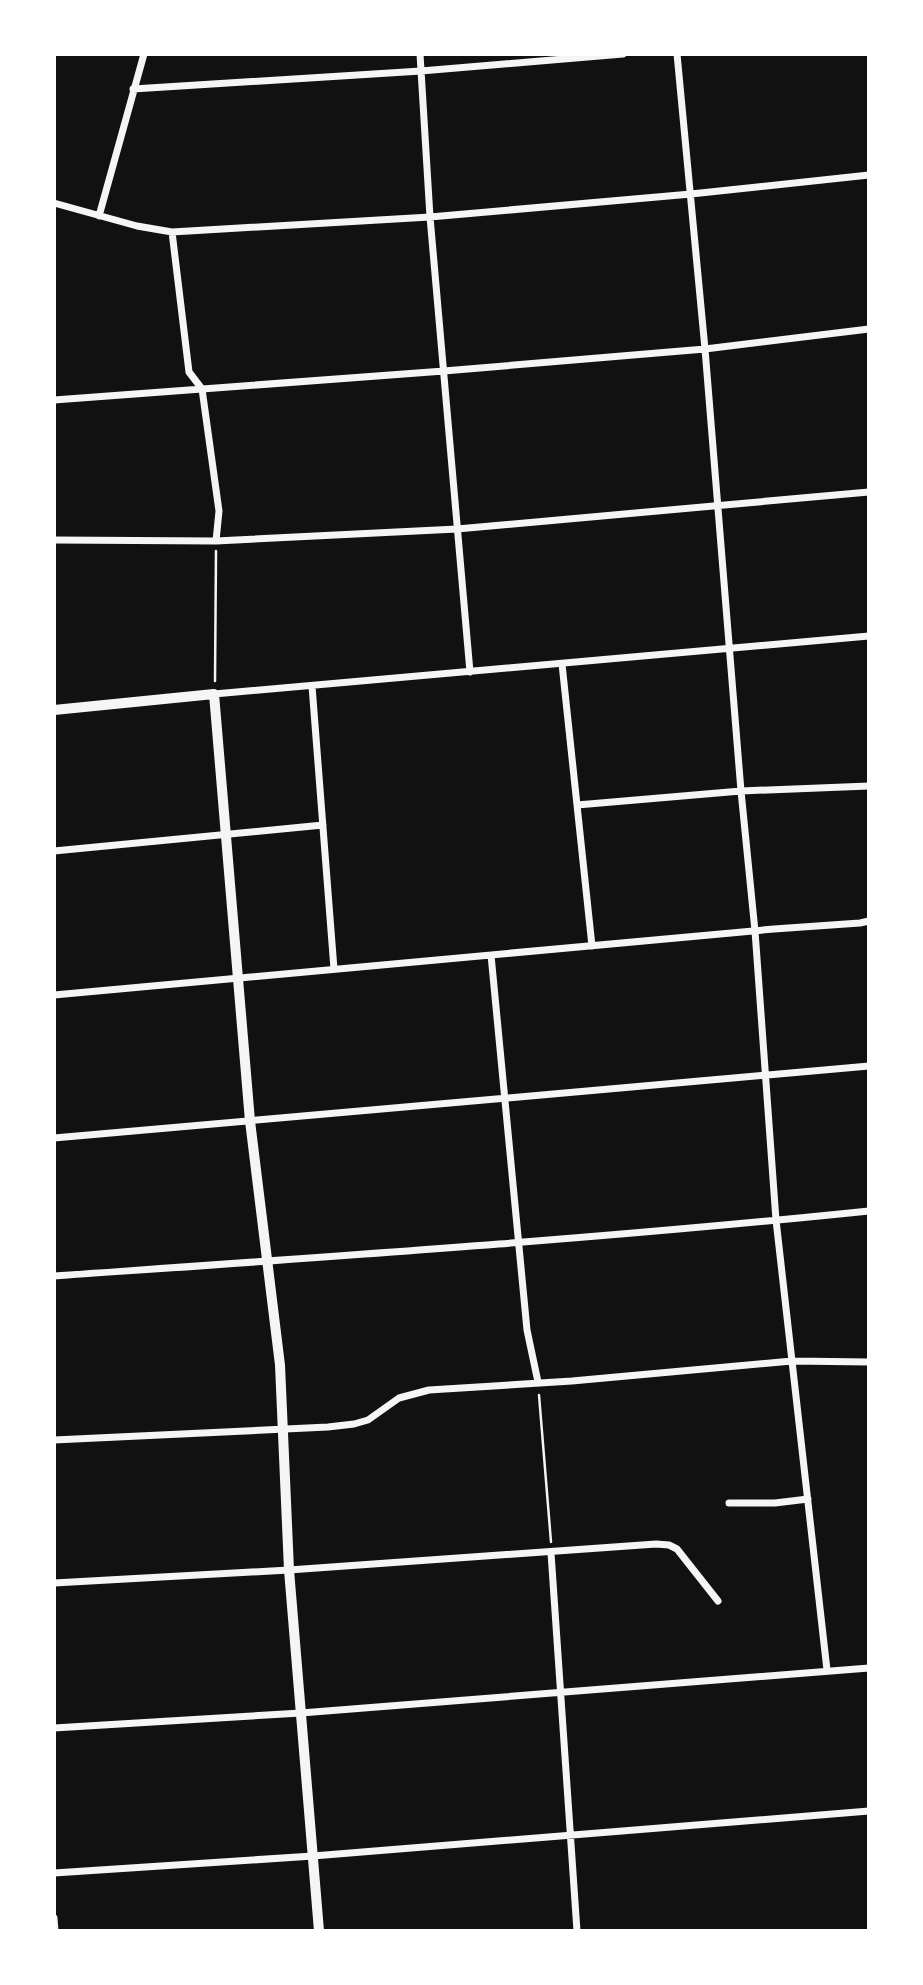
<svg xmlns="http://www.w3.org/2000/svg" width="923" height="1985" font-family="'DM Sans',sans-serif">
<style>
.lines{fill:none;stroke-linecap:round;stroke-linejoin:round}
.path{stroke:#f5f5f5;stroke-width:2.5}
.minor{stroke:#f5f5f5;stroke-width:7}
.tertiary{stroke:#f5f5f5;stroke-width:10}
</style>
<rect width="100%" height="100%" fill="#111"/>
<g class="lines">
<!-- path -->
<path class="path" d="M215 681 216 551
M539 1395 551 1542"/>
<!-- minor -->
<path class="minor" d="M420 54 430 217 470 672
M677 54 705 349 741 791 755 931 776 1220 827 1670
M133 89 421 71 623 54
M54 203 137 226 172 232 430 217 691 194 869 175
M99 216 144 54
M172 232 189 372 202 389 219 511 216 541
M54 400 444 371 705 349 869 329
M54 540 216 541 457 529 869 492
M562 664 592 946
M312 686 334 969
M214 694 869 636
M577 805 741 791 869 786
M54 851 323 825
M491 955 527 1330 538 1382
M54 995 774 929 860 923 869 921
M54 1138 869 1066
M54 1276C326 1257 598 1239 869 1211
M54 1440 328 1427 354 1424 368 1420 399 1398 429 1390 572 1381 792 1361 869 1362
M729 1503H775L808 1499
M551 1553 577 1931
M54 1583 289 1570 656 1544 669 1545 677 1549 718 1601
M54 1728 301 1713 869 1668
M54 1873 313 1856 869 1811
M54 1918 55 1931"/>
<!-- tertiary -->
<path class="tertiary" d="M54 710 214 694 250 1121 280 1365 289 1570 319 1931"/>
</g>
<!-- border -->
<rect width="923" height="1985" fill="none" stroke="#ffffff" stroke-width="112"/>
</svg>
